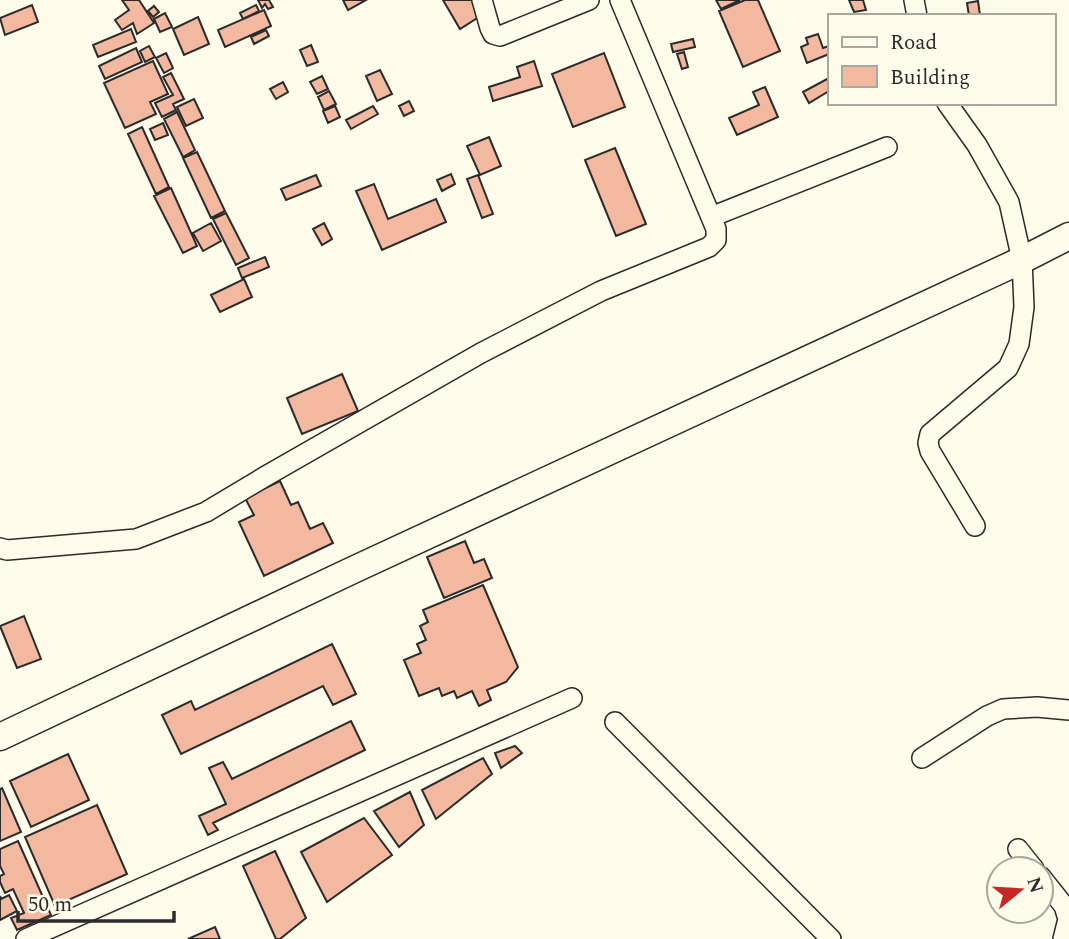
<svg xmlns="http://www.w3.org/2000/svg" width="1069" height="939" font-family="Spectral,serif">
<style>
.building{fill:#f2b8a0;stroke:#2b2b2b;stroke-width:2}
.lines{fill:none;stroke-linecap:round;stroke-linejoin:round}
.street-casing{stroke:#2b2b2b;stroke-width:22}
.secondary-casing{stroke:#2b2b2b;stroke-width:29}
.street{stroke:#fdfbea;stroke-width:19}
.secondary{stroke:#fdfbea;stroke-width:26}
</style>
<rect width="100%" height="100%" fill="#fdfbea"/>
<!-- building -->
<path class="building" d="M122 0H139L154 23 137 34 133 23 122 30 115 20 129 10Z
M258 0H269L273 7 268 9 265 4 262 8Z
M343 0H366L348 10Z
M443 0H474L482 15 460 29Z
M716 0H740L721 9Z
M745 0H758L780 51 743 67 719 11Z
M849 0H863L866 10 854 12Z
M978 1 980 15 969 16 967 3Z
M32 5 38 22 5 35 0 18Z
M256 5 259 11 243 19 240 13Z
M154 6 159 12 153 17 148 11Z
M264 10 271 26 225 47 218 30Z
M165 13 172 27 160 32 154 19Z
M198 17 209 44 184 55 173 29Z
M131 29 136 42 98 57 93 45Z
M266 30 269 36 254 44 251 37Z
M818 34 823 48 829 46V54L807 63 801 47 808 44 806 38Z
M693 39 695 47 673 52 671 44Z
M311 45 318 62 307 66 300 50Z
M149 46 155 57 145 62 140 51Z
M136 48 142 62 105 79 99 66Z
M684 52 688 67 682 69 677 54Z
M166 53 173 68 164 73 156 58Z
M604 53 625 107 573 127 552 74Z
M153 61 168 94 150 102 156 114 125 128 104 83Z
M534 61 542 86 493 101 489 87 520 77 517 67Z
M380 70 392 94 377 101 366 76Z
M171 73 184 99 173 104 176 110 162 117 155 103 173 95 163 77Z
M322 76 328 89 317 94 310 82Z
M829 78V91L809 103 803 92Z
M283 82 288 92 276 99 270 89Z
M765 87 778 117 737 135 729 118 759 105 753 92Z
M329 91 336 104 324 110 318 97Z
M194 99 203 118 186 126 177 107Z
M409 101 414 111 404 116 399 106Z
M335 106 340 117 328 123 323 111Z
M373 106 378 114 351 129 346 120Z
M177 112 195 150 183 157 164 119Z
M163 123 168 135 155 140 150 129Z
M142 127 169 187 156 194 128 134Z
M489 137 501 166 480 175 467 146Z
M615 148 646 224 616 236 585 160Z
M197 152 225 211 211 218 183 158Z
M451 174 455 184 442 191 437 180Z
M316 175 321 186 286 200 281 189Z
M478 175 493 214 482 218 467 179Z
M374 184 388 219 436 199 446 222 382 250 356 191Z
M171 188 197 246 183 253 154 196Z
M226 213 249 258 236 265 213 219Z
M211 223 221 241 203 251 193 233Z
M324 223 332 239 322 245 313 229Z
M265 257 269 267 242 278 238 268Z
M244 279 252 297 220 312 211 295Z
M342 374 358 411 302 434 287 398Z
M280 481 291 505 298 502 310 529 323 523 333 543 264 576 239 522 254 515 245 498Z
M465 541 474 563 484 559 492 578 444 598 427 557Z
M483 585 518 667 506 682 487 690 491 700 479 706 472 691 457 698 454 691 442 696 439 688 419 696 404 660 421 653 417 644 426 640 420 626 428 622 423 610Z
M24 616 41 659 17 668 0 626Z
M332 644 356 694 333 705 323 686 181 754 162 715 191 701 195 710Z
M351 721 365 750 213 823 218 830 208 835 199 816 226 804 209 768 223 762 232 779Z
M515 746 522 753 501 768 495 753Z
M68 754 89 800 31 827 10 781Z
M483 758 492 774 436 819 422 790Z
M2 788 21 832 0 841V789Z
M410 792 424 825 399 847 374 811Z
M97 805 127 874 55 906 25 837Z
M364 818 392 855 327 902 301 852Z
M18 841 51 915 17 930 11 918 24 913 13 889 5 893 0 882V876L4 874 0 866V849Z
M275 851 306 918 280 939H276L243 866Z
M9 895 17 911 0 920V896L1 899Z
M215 927 220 939H188Z"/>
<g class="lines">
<defs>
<path id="street" d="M482 0 490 28 493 34 500 36 589 0
M914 0 917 16
M947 103 977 145 1009 202 1022 260 1024 307 1019 344 1008 368 930 434 928 443 930 451 975 526
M711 217 887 147
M0 548 7 550 136 539 206 512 266 476 481 353 601 291 709 247 716 240V229L620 0
M615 722 831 939
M922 758 987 716 1003 709 1037 707 1069 710
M1018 849 1034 869
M1041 877 1064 906 1068 919 1063 939
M26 939 572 698"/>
<path id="secondary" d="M0 737 353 570 1022 260 1069 236"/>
</defs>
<!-- street casing -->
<use href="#street" class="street-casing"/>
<!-- secondary casing -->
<use href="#secondary" class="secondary-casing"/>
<!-- street -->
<use href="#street" class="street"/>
<!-- secondary -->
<use href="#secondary" class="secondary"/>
</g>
<!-- legend -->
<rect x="828" y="14" width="228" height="91" fill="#fdfbea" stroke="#a9a89e" stroke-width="2"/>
<rect x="842" y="37" width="35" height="10" fill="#fdfbea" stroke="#a9a89e" stroke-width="2"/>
<text x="890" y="49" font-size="21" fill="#2b2b2b">Road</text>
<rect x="842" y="66" width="35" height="21" fill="#f2b8a0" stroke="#a9a89e" stroke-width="2"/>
<text x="890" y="84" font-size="21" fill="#2b2b2b">Building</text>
<!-- north arrow -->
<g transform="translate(1020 890) rotate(72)"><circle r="33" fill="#fdfbea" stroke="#a9a89e" stroke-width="2"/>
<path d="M0-5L12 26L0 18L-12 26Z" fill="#c62828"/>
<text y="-10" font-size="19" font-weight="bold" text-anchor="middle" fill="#2b2b2b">N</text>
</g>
<!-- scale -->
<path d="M18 911v10h156v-10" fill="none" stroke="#2b2b2b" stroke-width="3.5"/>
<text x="28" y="911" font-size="21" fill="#2b2b2b" stroke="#fdfbea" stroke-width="5" paint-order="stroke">50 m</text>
</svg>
